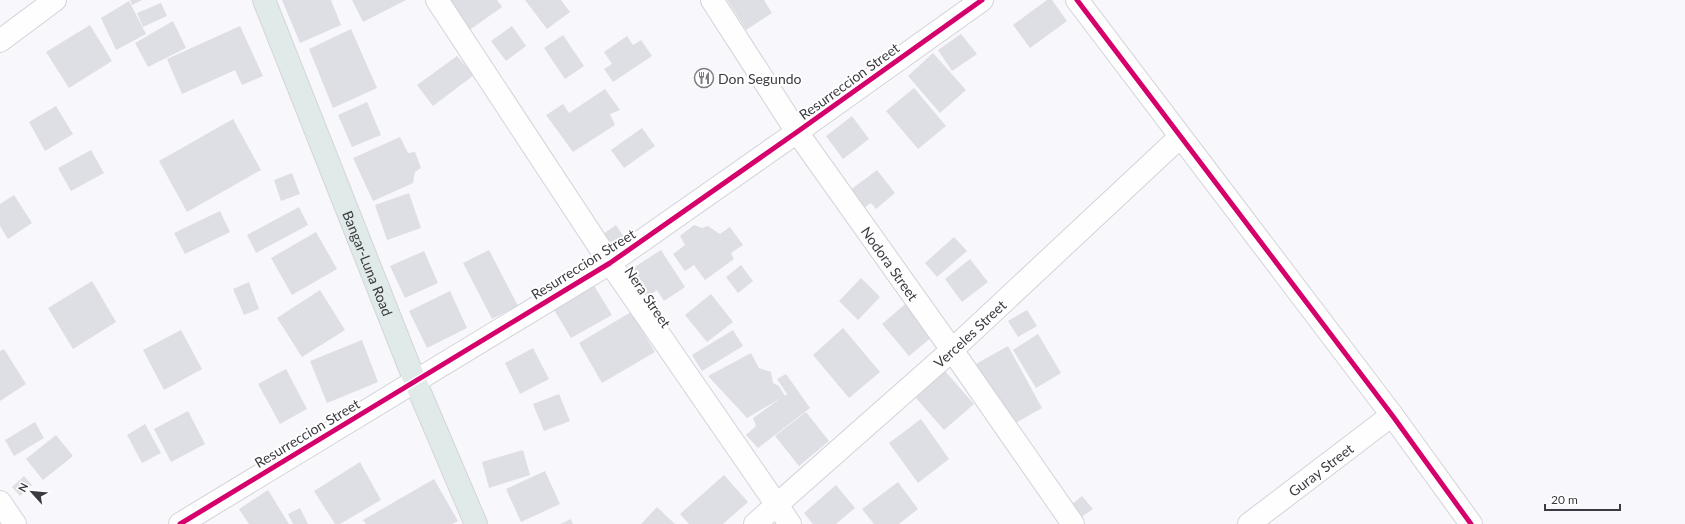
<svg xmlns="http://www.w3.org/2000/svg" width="1685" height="524" font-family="Lato,sans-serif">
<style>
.building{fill:#dedee5}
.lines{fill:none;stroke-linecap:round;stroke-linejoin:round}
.minor-casing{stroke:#d3d3d8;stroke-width:24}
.major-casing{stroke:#d5d4d8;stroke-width:24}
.minor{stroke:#fefeff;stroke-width:22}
.major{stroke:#e0eae9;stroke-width:22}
.cycleway-casing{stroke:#fff;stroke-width:8}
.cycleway{stroke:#d6006c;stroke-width:5}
.labels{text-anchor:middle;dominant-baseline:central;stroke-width:4;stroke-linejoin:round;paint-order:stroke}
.poi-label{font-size:14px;fill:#3b3a40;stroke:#fff;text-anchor:start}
.street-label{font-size:14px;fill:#3b3a40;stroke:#fff}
</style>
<rect width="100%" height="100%" fill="#f7f7fc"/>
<!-- building -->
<path class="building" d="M130 0H142L132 5Z
M282 0H331L341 25 300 43Z
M352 0H406L363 22Z
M450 0H497L502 7 468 31Z
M525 0H561L570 12 547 29Z
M727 0H764L772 13 746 30Z
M1047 0H1052L1067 21 1030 48 1013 25Z
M129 1 146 34 116 50 101 18Z
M161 3 167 16 143 27 137 13Z
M173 21 186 48 148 67 135 43Z
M90 25 112 61 69 88 46 52Z
M240 26 263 76 242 85 235 70 182 94 167 59Z
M512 26 526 46 506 61 491 41Z
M351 29 377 88 333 108 309 49Z
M961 34 977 54 952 71 938 50Z
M563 35 584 66 565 79 544 48Z
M627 36 633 45 641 40 652 56 613 82 604 69 612 64 604 52Z
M933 53 966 90 940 113 908 76Z
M457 56 474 75 433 106 417 85Z
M914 88 946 126 918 149 886 111Z
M605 89 620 110 610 114 615 125 573 152 546 115 563 104 569 113Z
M367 102 381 135 352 147 338 115Z
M56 106 73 134 45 151 29 122Z
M852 116 869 139 843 159 826 136Z
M233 119 261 170 187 212 159 161Z
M642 128 655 146 624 168 611 150Z
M400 137 408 153 415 152 421 168 415 172 413 183 373 201 353 158Z
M91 150 104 173 71 191 58 168Z
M877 170 895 193 876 209 871 203 864 208 849 191Z
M292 173 300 194 281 201 274 180Z
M409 193 421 228 387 240 375 205Z
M14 195 32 223 8 239 0 226V204Z
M299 207 308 225 256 253 247 235Z
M220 211 230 232 185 254 174 233Z
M616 225 626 240 612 249 603 234Z
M694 225 702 228 708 226 720 234 730 227 743 245 731 253 734 259 705 280 694 265 685 271 673 254 685 245 680 236Z
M316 232 337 269 292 295 271 258Z
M954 237 967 251 937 277 925 263Z
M489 250 518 306 492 319 463 263Z
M661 250 685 287 664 301 657 290 648 296 630 270Z
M424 251 438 283 405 298 390 266Z
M970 259 988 282 962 302 945 279Z
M741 265 753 281 738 293 726 277Z
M861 278 880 297 858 320 839 301Z
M92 281 116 322 73 349 48 308Z
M249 282 259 309 244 315 233 289Z
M593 284 612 315 571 338 553 308Z
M320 290 345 330 302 357 277 318Z
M450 291 467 328 427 348 409 311Z
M711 294 733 322 707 342 685 315Z
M910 300 938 332 909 356 882 324Z
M1027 310 1037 326 1018 337 1008 321Z
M631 312 655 352 602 383 579 343Z
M843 328 880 372 849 398 813 355Z
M181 330 202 369 164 390 143 350Z
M733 330 743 346 702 371 692 355Z
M1038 334 1061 373 1036 388 1013 350Z
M362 340 378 382 327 403 310 361Z
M1008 346 1042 408 1010 426 976 364Z
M533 348 549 379 520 394 505 363Z
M4 349 26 384 0 401V351Z
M751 353 759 368 771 372 773 383 779 386 785 396 787 394 777 379 786 374 810 408 758 448 746 435 756 426 753 418 781 398 747 418 708 376Z
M286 369 307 409 280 424 258 384Z
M945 371 974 404 944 430 915 397Z
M559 394 570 421 544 431 533 404Z
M188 411 205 444 171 462 154 429Z
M806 412 829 441 799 466 775 436Z
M921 419 949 459 918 483 889 443Z
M35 422 44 438 14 456 5 440Z
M145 424 161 453 142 463 127 435Z
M56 435 73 456 43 480 26 459Z
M523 450 530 475 489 488 482 462Z
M360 462 381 500 340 524H335L314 491Z
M545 471 560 504 521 522 506 489Z
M724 475 748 502 723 524H689L680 514Z
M24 476 32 485 20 496 12 487Z
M434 479 458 521 452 524H366L363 520Z
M898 482 918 509 899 524H874L862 509Z
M836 485 855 508 836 524H813L804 513Z
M268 490 289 524H249L239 509Z
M1082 496 1093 509 1080 518 1070 506Z
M657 507 675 524H641Z
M300 508 308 524H293L288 514Z
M571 519 573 524H560Z"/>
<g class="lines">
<defs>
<g id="minor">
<path d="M437 0 610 263 790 524"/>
<path id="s1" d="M712 0 797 132 952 350 1073 524"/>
<path d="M1077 0 1392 415 1471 524"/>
<path d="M0 41 55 0"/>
<path d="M0 502 15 524"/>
<path d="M180 524 610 263 797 132 982 0"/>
<path id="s2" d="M755 524 952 350 1180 137"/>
<path id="s3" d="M1249 524 1392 415"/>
</g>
<g id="major">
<path id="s4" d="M264 0 415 381 476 524"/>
</g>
</defs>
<!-- minor casing -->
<use href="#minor" class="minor-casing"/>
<!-- major casing -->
<use href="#major" class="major-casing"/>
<!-- minor -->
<use href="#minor" class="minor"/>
<!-- major -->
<use href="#major" class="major"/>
<defs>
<path id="cycleway" d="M1077 0 1392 415 1471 524
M180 524 610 263 797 132 982 0"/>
</defs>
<!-- cycleway casing -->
<use href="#cycleway" class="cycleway-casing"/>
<!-- cycleway -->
<use href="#cycleway" class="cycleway"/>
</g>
<!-- icons -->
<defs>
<symbol id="restaurant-ring" viewBox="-11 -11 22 22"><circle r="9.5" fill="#fff" stroke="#7d7c82" stroke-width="1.5"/><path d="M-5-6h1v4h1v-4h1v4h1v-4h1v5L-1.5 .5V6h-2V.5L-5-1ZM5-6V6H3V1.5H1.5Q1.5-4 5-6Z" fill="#7d7c82"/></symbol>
</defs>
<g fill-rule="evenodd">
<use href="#restaurant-ring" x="693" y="67" width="22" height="22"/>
</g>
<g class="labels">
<!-- poi labels -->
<g class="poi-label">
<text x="718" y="78">Don Segundo</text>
</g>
<!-- street labels -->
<g class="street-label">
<text transform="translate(849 81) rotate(-36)">Resurreccion Street</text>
<text stroke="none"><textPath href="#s4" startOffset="283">Bangar-Luna Road</textPath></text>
<text stroke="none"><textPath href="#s1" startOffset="318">Nodora Street</textPath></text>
<text transform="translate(583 264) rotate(-32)">Resurreccion Street</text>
<text transform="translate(648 297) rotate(56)">Nera Street</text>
<text stroke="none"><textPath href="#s2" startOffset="287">Verceles Street</textPath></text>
<text transform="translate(307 433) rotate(-31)">Resurreccion Street</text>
<text stroke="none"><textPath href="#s3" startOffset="90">Guray Street</textPath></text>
</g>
</g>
<!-- north arrow -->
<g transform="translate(32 492) rotate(297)" stroke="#ffffff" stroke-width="3" paint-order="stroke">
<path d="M0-3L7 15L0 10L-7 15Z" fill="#3b3a40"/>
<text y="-6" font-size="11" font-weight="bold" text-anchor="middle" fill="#3b3a40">N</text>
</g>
<!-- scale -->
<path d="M1545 504v6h75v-6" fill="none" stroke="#3b3a40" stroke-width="2"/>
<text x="1551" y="504" font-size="12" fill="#3b3a40" stroke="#ffffff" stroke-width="3" paint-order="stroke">20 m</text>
</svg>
